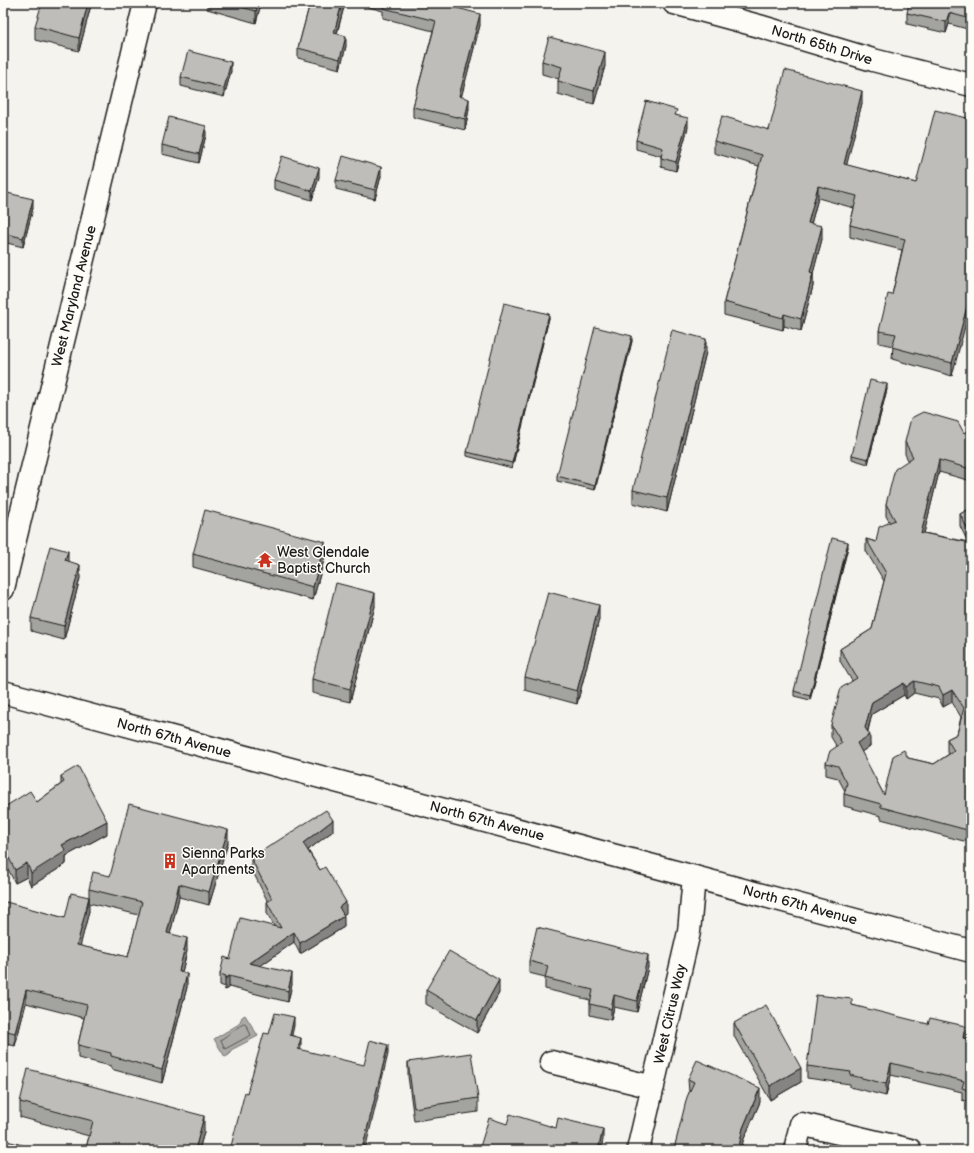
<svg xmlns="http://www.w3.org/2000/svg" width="974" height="1153" font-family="'Balsamiq Sans',sans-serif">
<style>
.water{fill:#abaaa6;stroke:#72716f}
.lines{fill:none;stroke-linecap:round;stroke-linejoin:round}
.shore{stroke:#555553;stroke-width:1}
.minor-casing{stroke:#1c1c1c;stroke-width:25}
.major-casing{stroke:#1c1c1c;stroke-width:25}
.minor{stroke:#fdfcf7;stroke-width:22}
.major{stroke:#fdfcf7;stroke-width:22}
.wall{fill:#a3a3a0;stroke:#1c1c1c;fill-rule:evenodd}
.shaded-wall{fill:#858482;stroke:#1c1c1c}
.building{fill:#bebdba;stroke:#1c1c1c;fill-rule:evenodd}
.labels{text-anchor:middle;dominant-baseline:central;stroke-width:3;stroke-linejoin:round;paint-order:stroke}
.street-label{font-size:14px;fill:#1c1c1c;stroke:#fdfcf7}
.poi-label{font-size:14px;fill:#1c1c1c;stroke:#fdfcf7;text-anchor:start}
</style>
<rect width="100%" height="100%" fill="#f4f3ee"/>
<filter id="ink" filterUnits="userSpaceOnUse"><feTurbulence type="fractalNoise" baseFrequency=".025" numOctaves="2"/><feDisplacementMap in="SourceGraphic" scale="8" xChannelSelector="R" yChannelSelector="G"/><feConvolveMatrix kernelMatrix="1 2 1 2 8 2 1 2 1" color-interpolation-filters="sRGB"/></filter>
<g filter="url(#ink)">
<!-- water -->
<path class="water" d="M245 1015 258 1036 231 1050 229 1055 225 1057 214 1039 239 1024 242 1017Z"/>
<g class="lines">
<!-- shore -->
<path class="shore" d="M244 1024 246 1025 251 1035 225 1049 221 1040Z"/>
<defs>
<path id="minor" d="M674 3 759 26 873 60 971 85
M3 589 145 3
M551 1062 653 1087
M638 1150 689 932 694 877
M795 1150 801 1124 910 1150"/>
<path id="major" d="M3 692 971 951"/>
</defs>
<!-- minor casing -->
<use href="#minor" class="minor-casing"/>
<!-- major casing -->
<use href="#major" class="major-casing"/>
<!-- minor -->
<use href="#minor" class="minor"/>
<!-- major -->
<use href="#major" class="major"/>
</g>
<!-- wall -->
<path class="wall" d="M91 3V5L79 51 35 40V26Z
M207 3H261L256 23 207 9Z
M310 3H345L337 34 346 46 340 69 298 58V48Z
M354 3H438L480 25 461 97 469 109 465 130 413 117V107L433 31 383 18V11Z
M971 3V30L949 24 946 33 907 24V13Z
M542 61 605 66 594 104 558 94V81L559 79 542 74Z
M231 71 224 97 181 86V77Z
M862 103 846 165 916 183 971 119 952 376 892 359 893 346 879 343V331L892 295 902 250 850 237V225L854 208 818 198 811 224 822 239 813 273V286L801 331 784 326 783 330 724 315V302L759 166 714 153V141L769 130Z
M677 115 688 127 676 171 661 167V156L636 149V140Z
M206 135 199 163 162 154V145Z
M381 176 375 199 336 189V180Z
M319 177 312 200 274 189V180Z
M3 192 33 208 23 247 3 242Z
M549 318 512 468 467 456V452Z
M632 341 595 490 557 481V476Z
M706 352 667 512 633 503V490Z
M887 389 868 464 852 459V455Z
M971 429V481L939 472 924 533 968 542 960 526V514L971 508V843L881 819V816L844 806V794L845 791 838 778 826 775V763L837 747 831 737V725L852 681 840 661V649L872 629 884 581 866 551V539L876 542 890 523 886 516V504L908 460 905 454V442L964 433ZM914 693 939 699 943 707 952 702 961 717 957 734 947 739V751L949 754 934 764 908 758 884 795 861 752 870 746 868 731 872 714 904 695 906 699Z
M848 547 810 700 794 696V691Z
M193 554 325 556 313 600 193 567Z
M68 561 80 578 64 640 31 631V618Z
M375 606 350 702 312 693V679Z
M599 619 577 704 525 690V677Z
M61 776 107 834 66 856V864L31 886 27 877 15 883 3 859V808L37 802 61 784Z
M333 831 308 850 346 913 343 915 344 927 300 954 294 942 260 966 292 984 288 1002 229 987 225 990V987L220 985V974L230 959 274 926 267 913V902H268L251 868V858Z
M228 843 209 905 179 897 170 934 187 951 182 972 187 987 162 1083 111 1069V1066L78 1058V1045L84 1018 26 1003 15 1046 3 1043V902L65 918 89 911 80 946 128 957 139 915 89 903V889L110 876Z
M529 961 648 967 637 1012 614 1007 611 1020 590 1015V1000L545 989V977L529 973Z
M426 990 499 993 477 1033 426 1004Z
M852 1005 971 1040V1103L962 1100V1092L891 1075 886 1096 850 1087V1084L807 1078V1066Z
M734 1023 801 1082 770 1100 734 1036Z
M408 1062 478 1098V1112L414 1121 408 1076Z
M688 1079 760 1102 743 1141 742 1147 747 1150H674L689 1093Z
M20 1102 204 1132 199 1150H86V1148L89 1136 20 1117Z"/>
<!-- shaded-wall -->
<path class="shaded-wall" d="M88 3H91V5L79 51V38Z
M258 3H261L256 23V11Z
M342 3H345L334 43V33Z
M949 13V24L946 33V22Z
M480 14V25L459 106V96Z
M346 36V46L340 69V59Z
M605 52V66L594 104V91Z
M231 62V71L224 97V88Z
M862 91V103L844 176V164Z
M469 99V109L465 130V119Z
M688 118V127L676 171V162Z
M206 126V135L199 163V154Z
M381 167V176L375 199V190Z
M319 168V177L312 200V191Z
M818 186V198L808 235V223Z
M33 199V208L23 247V238Z
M822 226V239L810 285V272Z
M813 273V286L801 331V319Z
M971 291V304L952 376V363Z
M549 314V318L512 468V463Z
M784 314V326L783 330V318Z
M632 336V341L595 490V486Z
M706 339V352L667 512V498Z
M887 384V389L868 464V459Z
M939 460V472L921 546V534Z
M325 542V556L313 600V587Z
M848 542V547L810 700V696Z
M68 551V564L65 560Z
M80 565V578L64 640V626Z
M375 593V606L350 702V689Z
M599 605V619L577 704V691Z
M914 681V693L906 699V687Z
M904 683V695L872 714 866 737 870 735V746L857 755V743L865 728 872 702Z
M952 690V702L943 707V695Z
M333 820V831L303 854V843Z
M107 821V834L66 856V864L31 886V873L62 845Z
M228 830V843L209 905V892Z
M27 863V877L15 883V870Z
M179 884V897L167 947V933Z
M89 897V911L77 959V945Z
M346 902V913L339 918V907Z
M344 916V927L300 954V943Z
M294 932V942L249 974V963Z
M187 938V951L179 985V971Z
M648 955V967L637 1012V1001Z
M292 973V984L288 1002V991Z
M187 974V987L162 1083V1070Z
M229 976V987L225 990V979Z
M499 980V993L477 1033V1020Z
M26 990V1003L15 1046V1033Z
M614 995V1007L611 1020V1009Z
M294 1017V1026L290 1044V1035Z
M965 1026V1038H963Z
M301 1038V1047L298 1058V1049Z
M388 1045V1054L365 1150H362Z
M891 1063V1075L886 1096V1084Z
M801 1068V1082L770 1100V1086Z
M760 1088V1102L743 1141 741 1150 739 1146 743 1128Z
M204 1116V1132L199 1150H195Z
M603 1129V1140L601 1150H598Z"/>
<!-- building -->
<path class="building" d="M42 3H88L79 38 35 26Z
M226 3H258L256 11Z
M310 3H342L334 33 346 36 340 59 298 48Z
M384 3H438L480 14 459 96 469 99 465 119 413 107 436 21 383 8Z
M909 3H971V19L949 13 946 22 907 13Z
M549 37 605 52 594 91 558 81 562 67 542 61Z
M188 51 231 62 224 88 181 77Z
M785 70 862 91 844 164 916 183 935 110 971 119V291L952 363 892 347 896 334 879 331 888 294 892 295 905 239 850 225 857 196 818 186 808 223 822 226 810 272 813 273 801 319 784 314 783 318 724 302 762 155 714 141 722 116 769 130Z
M646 101 677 110 675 115 688 118 676 162 661 158 663 148 636 140Z
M169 117 206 126 199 154 162 145Z
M282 156 319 168 312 191 274 180Z
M343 156 381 167 375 190 336 180Z
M3 192 33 199 23 238 3 233Z
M504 303 549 314 512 463 467 452Z
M595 327 632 336 595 486 557 476Z
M672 330 706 339 667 498 633 490Z
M870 380 887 384 868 459 852 455Z
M923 412 958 422 964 433 971 429V469L939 460 921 534 923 533 971 543V831L881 807V804L844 794 847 783 838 766 826 763 830 751 842 743 831 725 841 688 857 678 840 649 872 629 886 573 866 539 876 542 879 527 895 520 886 504 895 469 913 457 905 442 911 418ZM914 681 939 687 943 695 952 690 964 708 957 734 947 739 954 751 934 764 908 758 904 750 893 756 884 795 857 743 870 735 865 728 872 702 904 683 906 687Z
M971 508V536L960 514Z
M205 510 325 542 313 587 193 554Z
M832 538 848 542 810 696 794 691Z
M50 546 68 551 65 560 80 565 64 626 31 618Z
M336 583 375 593 350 689 312 679Z
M548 592 599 605 577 691 525 677Z
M78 766 107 821 62 845 66 851 31 873 27 863 15 870 3 846V808L30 791 37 802 64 782 61 776Z
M129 804 228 830 209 892 179 884 167 933 187 938 179 971 187 974 162 1070 111 1056V1053L78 1045 87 1005 26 990 15 1033 3 1030V902H6L65 918 71 893 89 897 77 945 128 957 142 902 89 889 93 872 110 876Z
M326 810 333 820 303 843 320 870 325 867 346 902 339 907 344 916 300 943 294 932 249 963 292 973 288 991 229 976 225 979 226 976 220 974 224 957 230 959 240 918 281 928 267 902 272 899 251 858Z
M537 927 648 955 637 1001 614 995 611 1009 590 1004 593 990 545 978 548 966 529 961Z
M449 951 499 980 477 1020 426 990Z
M816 995 852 999V1005L928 1024 930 1018 965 1026 963 1038 971 1040V1091L962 1088 964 1081 891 1063 886 1084 850 1075 851 1072 807 1066Z
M766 1005 801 1068 770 1086 734 1023Z
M275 1013 294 1017 290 1035 301 1038 298 1049 364 1065 370 1040 388 1045 362 1150H230L245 1092 247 1093 264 1033 269 1034Z
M471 1053 478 1098 414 1108 408 1062Z
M697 1060 760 1088 743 1128 739 1146 747 1148 746 1150H676V1149H674L687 1097 694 1082 688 1079Z
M28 1069 204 1116 195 1150H95L86 1148 93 1121 20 1102Z
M510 1114 556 1128 558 1118 603 1129 598 1150H479L489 1118 507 1124Z
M3 1140 42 1150H3Z"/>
</g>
<!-- icons -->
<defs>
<symbol id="temple-bare" viewBox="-9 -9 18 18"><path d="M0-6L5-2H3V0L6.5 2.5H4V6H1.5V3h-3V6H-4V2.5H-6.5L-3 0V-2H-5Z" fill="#c8321e" stroke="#fdfcf7" stroke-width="2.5" paint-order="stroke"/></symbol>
<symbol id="building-bare" viewBox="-9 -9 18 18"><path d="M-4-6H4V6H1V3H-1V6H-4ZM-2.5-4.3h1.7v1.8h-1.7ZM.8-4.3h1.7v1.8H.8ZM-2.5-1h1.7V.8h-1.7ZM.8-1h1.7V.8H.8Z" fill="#c8321e" stroke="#fdfcf7" stroke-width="2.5" paint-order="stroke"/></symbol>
</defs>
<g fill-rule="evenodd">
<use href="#temple-bare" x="254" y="549" width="22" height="22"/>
<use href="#building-bare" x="159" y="850" width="22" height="22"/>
</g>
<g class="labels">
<!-- street labels -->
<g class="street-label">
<text transform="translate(822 45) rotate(17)">North 65th Drive</text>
<text transform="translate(74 296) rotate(-76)">West Maryland Avenue</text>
<text transform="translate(174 738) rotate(15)">North 67th Avenue</text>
<text transform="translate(487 821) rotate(15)">North 67th Avenue</text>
<text transform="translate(800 905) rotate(15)">North 67th Avenue</text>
<text transform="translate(670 1014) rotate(-77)">West Citrus Way</text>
</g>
<!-- poi labels -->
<g class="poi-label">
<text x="277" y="552">West Glendale<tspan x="277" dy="16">Baptist Church</tspan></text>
<text x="182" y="853">Sienna Parks<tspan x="182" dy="16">Apartments</tspan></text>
</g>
</g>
<!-- margin -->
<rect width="974" height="1153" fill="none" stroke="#fdfcf7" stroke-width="16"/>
<rect x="8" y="8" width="958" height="1137" fill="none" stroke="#1c1c1c" stroke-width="1.5" filter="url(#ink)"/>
</svg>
